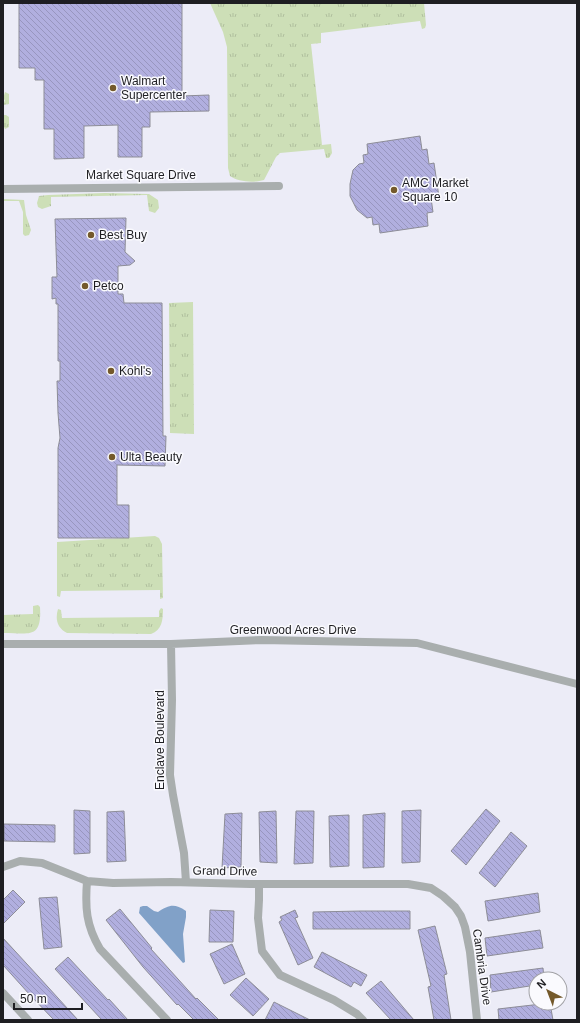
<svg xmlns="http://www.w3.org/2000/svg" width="580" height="1023" font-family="Helvetica,sans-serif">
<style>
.grass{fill:url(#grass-tufts)}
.water{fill:#81a1c8}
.building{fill:url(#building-back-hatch);stroke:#8d8d97}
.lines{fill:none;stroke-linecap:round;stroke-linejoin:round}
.street{stroke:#a9aeae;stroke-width:8}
.poi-dot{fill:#74592b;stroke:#fafafe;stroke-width:1.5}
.labels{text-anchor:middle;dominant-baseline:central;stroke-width:3;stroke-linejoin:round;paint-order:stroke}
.poi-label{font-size:12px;fill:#1e1e22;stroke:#fafafe;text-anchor:start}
.street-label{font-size:12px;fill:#1e1e22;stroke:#fafafe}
</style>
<defs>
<pattern id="grass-tufts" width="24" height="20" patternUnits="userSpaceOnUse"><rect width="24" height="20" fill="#cddfb7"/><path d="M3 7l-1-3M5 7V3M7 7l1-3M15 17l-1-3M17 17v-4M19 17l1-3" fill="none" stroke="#b0bf9d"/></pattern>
<pattern id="building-back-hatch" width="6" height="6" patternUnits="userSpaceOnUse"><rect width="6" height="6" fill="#b1afdf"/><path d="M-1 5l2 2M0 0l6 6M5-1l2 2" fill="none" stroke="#9896bf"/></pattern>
</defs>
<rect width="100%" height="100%" fill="#ececf7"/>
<!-- grass -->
<path class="grass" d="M210 3H424L426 25 425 28 422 29 420 21 321 33V43L311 44 322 145 331 144 332 153 329 158H326L324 149 280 153 276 157 264 180C254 183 238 182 230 176L228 168 227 47 223 32Z
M5 92 9 94V104L3 105 5 100 3 99Z
M3 115H6L9 117V127L5 129 3 125V122L4 121Z
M105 193 149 194 158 200 159 208 155 213 149 211 147 195 51 197V206L42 209 38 207 37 203 39 196 48 195Z
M3 199 24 200 26 215 31 230 29 235 25 236 23 234V212L19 201H3Z
M193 302 194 434 170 433 169 303Z
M155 536 159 538 162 544 163 598 160 599V590L61 591 60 597 57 596V542Z
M38 605 40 607C42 640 29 633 3 633V615L33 614V606Z
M161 608 163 609C163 620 162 630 151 634L67 633C57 628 55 619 58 609L61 610 62 618 159 617V611Z"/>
<!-- water -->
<path class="water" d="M143 906H147L154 911 158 912C169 905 174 903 186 911V917L183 934 185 962 183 963 139 913 140 907Z"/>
<!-- building -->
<path class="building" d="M19 3H182V96L209 95V111L150 112V127H142V157H118V125L84 126V158L54 159V129H44V80H35V68H19Z
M420 136 422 150 427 149 429 164 434 163 439 197 431 198 433 212 427 213 428 226 380 233 379 224 373 225 372 217 367 218 357 210 350 196V184L353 170 359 164 364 163 363 155 368 154 367 144Z
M126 218 125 252 135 261 130 265 118 266V294H123L124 303H162L163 436H166L165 466 117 465V505H129V538H58V448L60 438 58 413 57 381H60V361H58V304H56V298L52 299V277H57L55 219Z
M486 809 500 821 466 865 451 851Z
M74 810 90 811V853L74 854Z
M421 810 420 862 402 863V811Z
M124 811 126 861 107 862V812Z
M276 811 277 863 260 862 259 812Z
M296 811H314L313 863 294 864Z
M242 813 241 867 222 868 225 814Z
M385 813 384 867 363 868V815Z
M349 815V866L330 867 329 816Z
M4 824 55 825V842L4 841Z
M511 832 527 846 495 887 479 873Z
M13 890 25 902 3 924V900Z
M538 893 540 912 488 921 485 901Z
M57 897 62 947 44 949 39 898Z
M120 909 152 948 151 949 196 999 197 998 219 1020H194L178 1004 177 1005 143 967 106 920Z
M210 910 234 911 233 942H209Z
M295 910 298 917 295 918 313 958 298 965 279 922 282 920 280 917Z
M361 911H410V929H313V912Z
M435 926 447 974 444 975 451 1020H434L428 987 431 986 418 930Z
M540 930 543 948 487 956 485 938Z
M3 938 38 976 78 1020H54L30 995 3 965Z
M232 944 245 974 224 984 210 954Z
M322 952 367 975 361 986 354 982 351 987 314 967Z
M68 957 108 1000 109 999 128 1020H102L89 1006 55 969Z
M543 968 544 979H536V985L491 992 490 975Z
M246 978 269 999 253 1016 230 995Z
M381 981 414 1020H391L366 993Z
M274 1002 310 1020H265Z
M550 1003 553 1020H499L498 1009Z"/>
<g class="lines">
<!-- street -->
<path class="street" d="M3 189 279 186
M3 644H171L262 640 417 643 577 684
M171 644 172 700 170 775 173 795 184 853 186 882
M3 867 20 861 42 863 87 881 113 883 171 882 250 884H408L431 888 443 896 455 907 461 916 465 927 470 952 477 1020
M87 881C85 908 86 925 100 949L167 1020
M259 884V900L258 918 262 951 280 975 334 1000 357 1014 363 1020
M3 993 28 1020"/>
</g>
<!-- markers -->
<g class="poi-dot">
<circle cx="113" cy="88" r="4"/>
<circle cx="394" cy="190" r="4"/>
<circle cx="91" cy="235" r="4"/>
<circle cx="85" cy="286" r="4"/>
<circle cx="111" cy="371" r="4"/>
<circle cx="112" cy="457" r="4"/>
</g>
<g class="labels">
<!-- poi labels -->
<g class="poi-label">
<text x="121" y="81">Walmart<tspan x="121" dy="14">Supercenter</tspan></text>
<text x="402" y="183">AMC Market<tspan x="402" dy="14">Square 10</tspan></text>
<text x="99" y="235">Best Buy</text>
<text x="93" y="286">Petco</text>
<text x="119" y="371">Kohl's</text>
<text x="120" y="457">Ulta Beauty</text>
</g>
<!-- street labels -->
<g class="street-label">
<text x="141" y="175">Market Square Drive</text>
<text x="293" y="630">Greenwood Acres Drive</text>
<text transform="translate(160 740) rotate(-90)">Enclave Boulevard</text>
<text transform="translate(225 871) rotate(1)">Grand Drive</text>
<text transform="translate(482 967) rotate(82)">Cambria Drive</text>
</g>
</g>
<!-- border -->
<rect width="580" height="1023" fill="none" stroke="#1e1e22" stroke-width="8"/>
<!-- north arrow -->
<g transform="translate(548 991) rotate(318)"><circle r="19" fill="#fafafe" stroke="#a2a2a6"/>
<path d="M0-3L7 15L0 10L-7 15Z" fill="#74592b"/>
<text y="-6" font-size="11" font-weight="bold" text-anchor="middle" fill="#1e1e22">N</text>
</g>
<!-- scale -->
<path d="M14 1003v6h68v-6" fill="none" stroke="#1e1e22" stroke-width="2"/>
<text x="20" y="1003" font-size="12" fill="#1e1e22" stroke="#fafafe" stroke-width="3" paint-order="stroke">50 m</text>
</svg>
